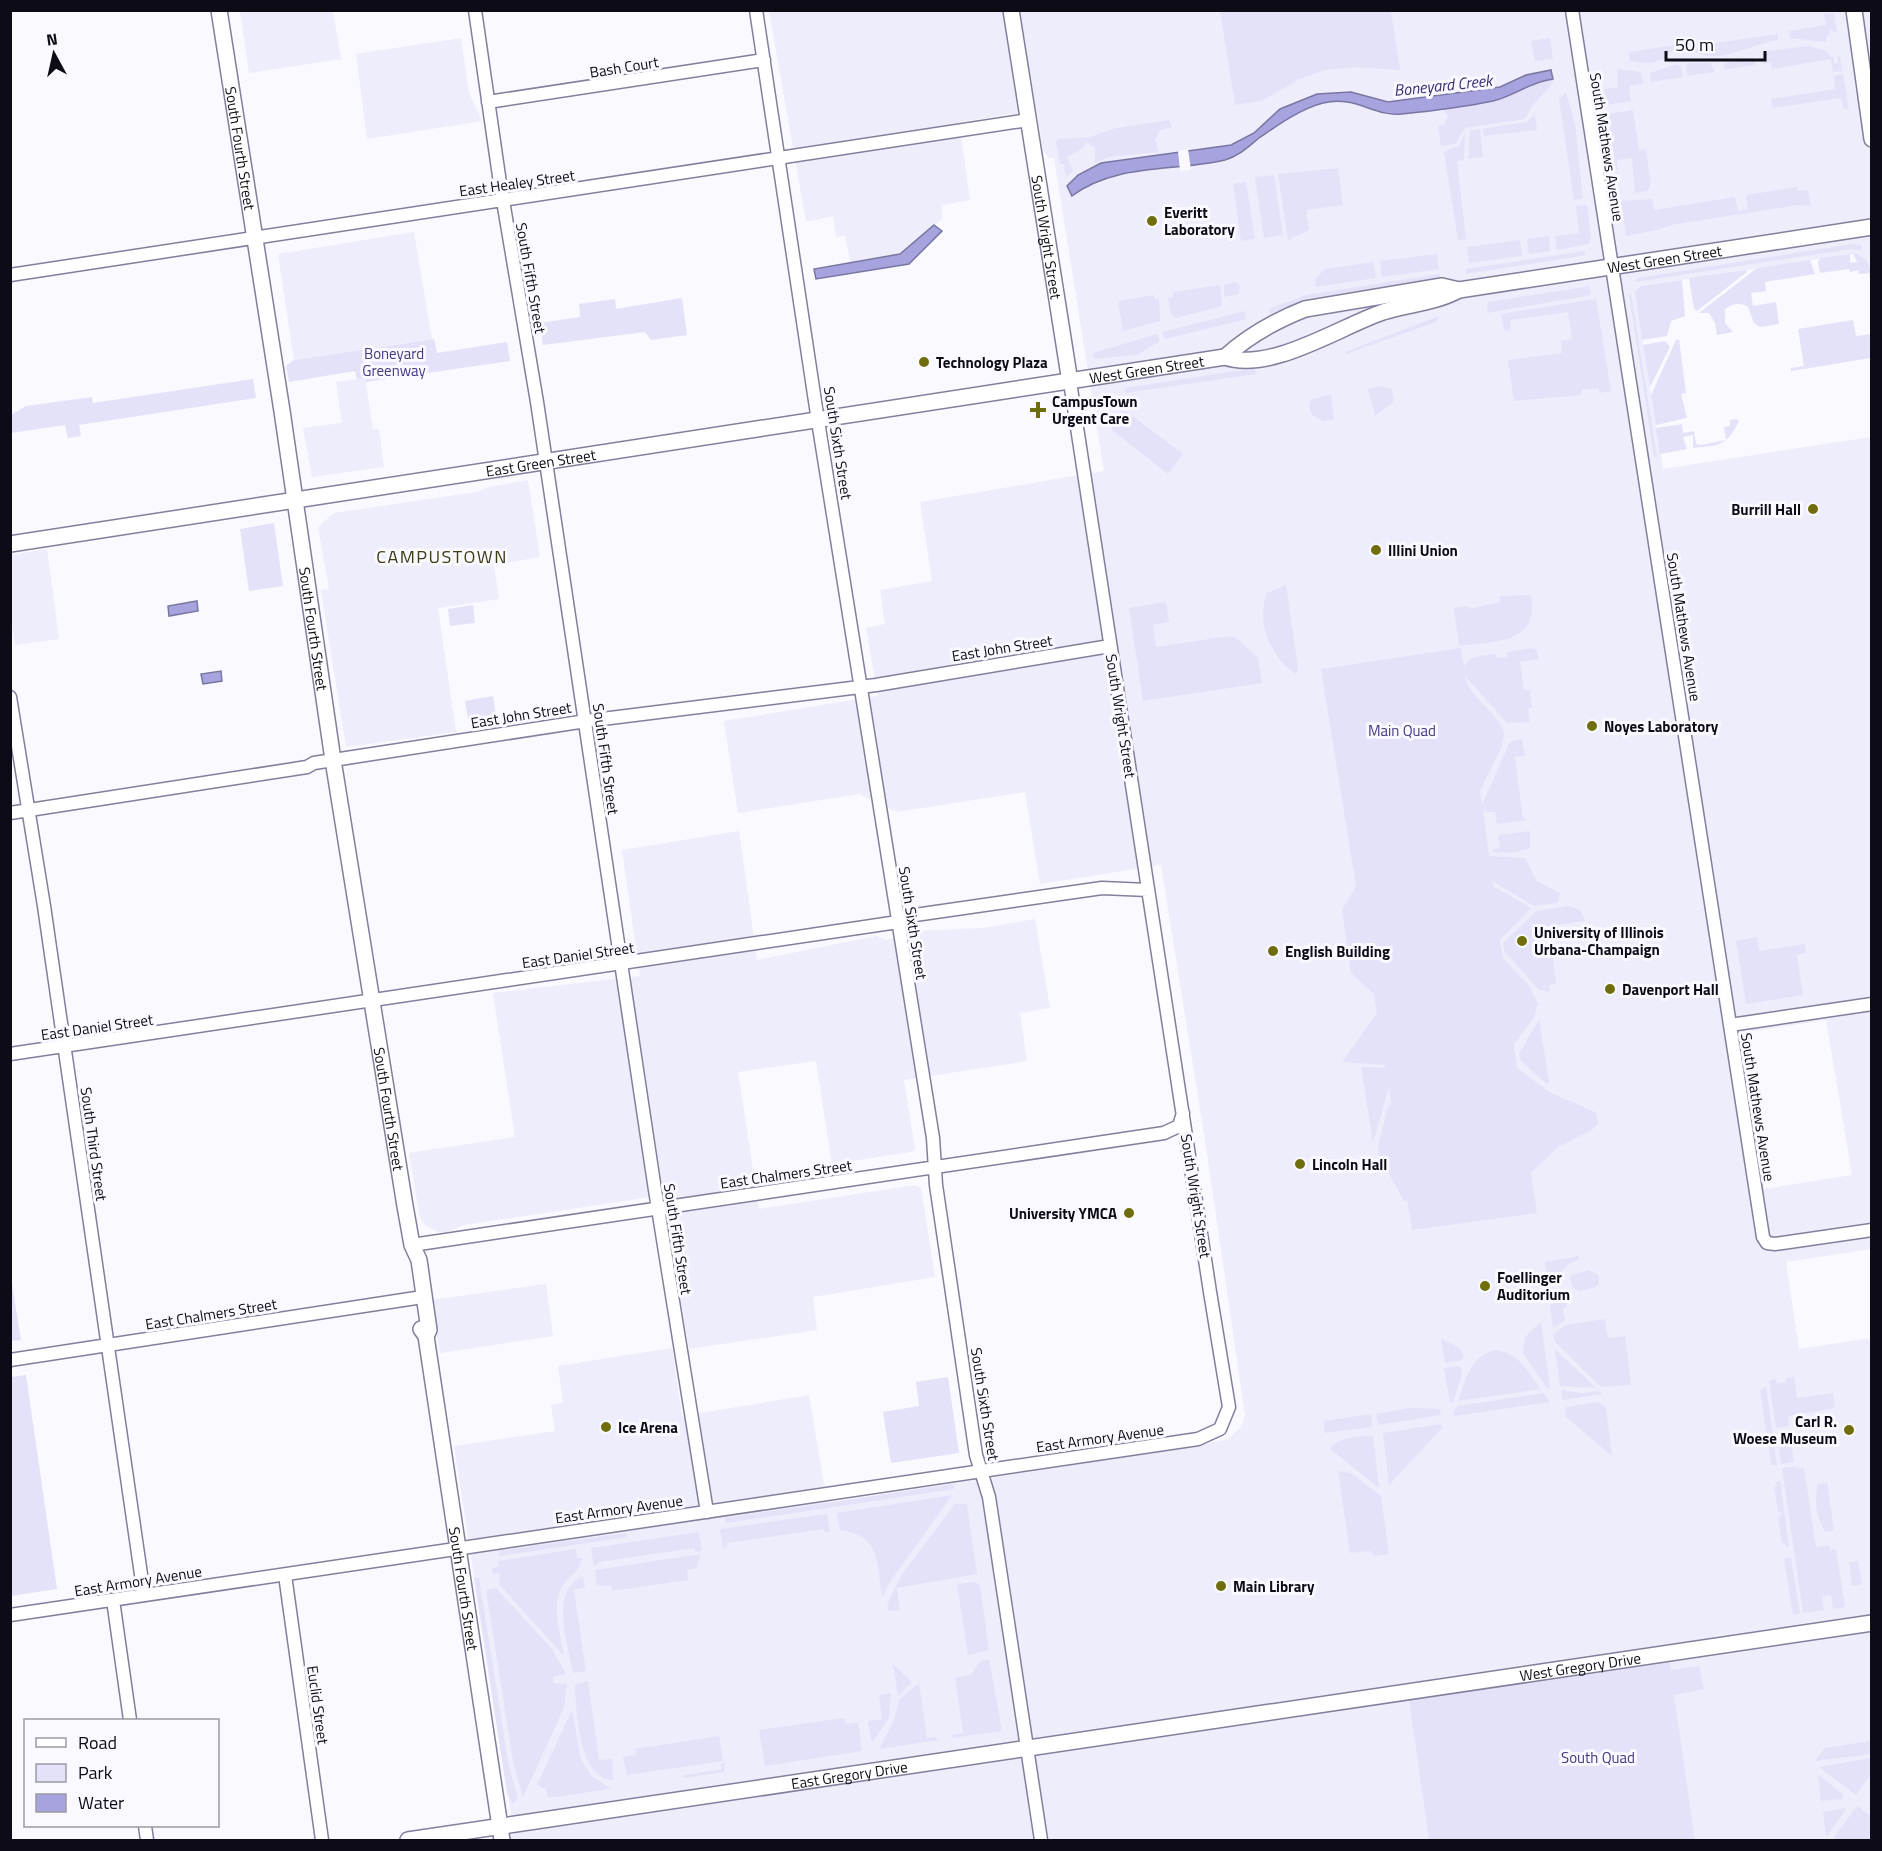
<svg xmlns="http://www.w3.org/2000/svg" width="1882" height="1851" font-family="'Titillium Web',sans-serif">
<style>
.built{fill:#ededfc;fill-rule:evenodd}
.green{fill:#e3e2f9}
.water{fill:#a7a3de;stroke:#7976a2;stroke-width:1.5}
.pier{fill:#f9f9ff}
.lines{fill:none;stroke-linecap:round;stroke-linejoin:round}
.minor-casing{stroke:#817f9b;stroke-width:15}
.tertiary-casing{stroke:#817f9b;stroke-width:18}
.minor{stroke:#fff;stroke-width:12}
.tertiary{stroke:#fff;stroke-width:15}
.poi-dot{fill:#706d0d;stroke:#f9f9ff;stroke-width:2}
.labels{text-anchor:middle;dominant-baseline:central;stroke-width:6;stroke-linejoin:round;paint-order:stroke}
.street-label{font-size:15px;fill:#0d0c16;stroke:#f9f9ff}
.poi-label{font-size:15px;font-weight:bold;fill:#0d0c16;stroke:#f9f9ff;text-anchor:start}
.park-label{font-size:15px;fill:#453980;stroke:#f9f9ff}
.water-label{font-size:16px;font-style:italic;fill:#392b71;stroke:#f9f9ff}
.quarter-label{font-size:18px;letter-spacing:1.5px;fill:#3d3c13;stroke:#f9f9ff}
</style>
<rect width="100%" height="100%" fill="#f9f9ff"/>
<!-- built -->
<path class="built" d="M240 11H333L341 59 249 73Z
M769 11H1871V267L1864 257 1850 254 1641 286 1635 293 1663 469 1871 437V1249L1786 1262 1799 1349 1871 1338V1840H482L514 1835 454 1446 555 1431 551 1405 563 1402 558 1366 672 1348 682 1416 809 1395 827 1503 1201 1445 1228 1439 1241 1427 1245 1415 1205 1140 1161 865 1040 884 1025 792 897 812 859 794 738 813 724 721 878 696 866 628 885 624 880 590 932 581 920 502 1104 471 1054 158H1049L1043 150 1037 110 959 122 970 200 942 205V219L900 254 851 264 845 236 836 237 833 216 806 222ZM1826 1020 1852 1175 1764 1189 1742 1040 1749 1032 1754 1031Z
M461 38 469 93 482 121 367 139 356 54Z
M414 232 432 339 294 360 278 254Z
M365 378 373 429H379L384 467 312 477 303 428 342 423 336 382Z
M528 480 540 557 494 565 499 599 438 608 456 732 346 747 321 590 329 589 318 527 334 513 476 492 490 487Z
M47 549 59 639 15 645 11 615V555Z
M739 831 757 960 876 936 886 940 912 935 915 931 983 928 1035 919 1050 1008 1020 1013 1027 1061 904 1080 915 1149 911 1152 832 1164 816 1061 738 1072 759 1209 915 1185 921 1188 935 1277 813 1297 817 1330 689 1349 664 1195 464 1225 447 1232H439L426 1226 420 1218 409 1153 515 1137 493 993 640 976 622 850Z
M546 1284 553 1336 440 1353 432 1300Z"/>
<!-- green -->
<path class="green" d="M1220 11H1391L1400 70 1354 67 1325 70 1298 80 1261 101 1235 105Z
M1834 13 1837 33 1829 29 1830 35H1827L1826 42 1790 38 1789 31 1826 25 1824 14Z
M1778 34V40C1749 44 1715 69 1687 47Z
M1550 38 1553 59 1535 61 1531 41Z
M1676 45C1665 64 1651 65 1630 61L1629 52Z
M1809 46 1827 51 1830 57H1834V64L1838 63 1837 57 1840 56 1842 71 1833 72 1831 59 1772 69 1771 62 1764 64 1763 54 1767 51Z
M1751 58 1755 59V65L1723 70 1725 63Z
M1690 63H1710L1715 72 1687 76 1686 64Z
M1677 64 1681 66 1683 77 1650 82V73Z
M1617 69 1640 72 1644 83 1629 86 1631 101 1606 105 1604 89 1618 87Z
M1843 74 1849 109H1844L1841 98 1773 108 1771 99 1835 89 1834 76Z
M1553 79 1554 82 1533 105 1525 119 1465 128 1455 144 1441 146 1438 126 1444 125 1448 116 1442 108 1494 100 1521 87Z
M1566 93 1575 124 1583 199 1574 200 1559 99Z
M1633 110 1639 150 1646 149 1651 184 1648 191 1635 193 1632 158 1617 160 1618 181 1608 114Z
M1535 114 1537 130 1484 136 1483 129 1526 122Z
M1169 120 1172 127 1160 130 1155 140 1159 152 1109 157 1095 163V147L1086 142 1083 148 1067 157 1073 171 1066 177 1064 164H1060L1056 142 1059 139 1090 137 1116 128Z
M1480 129 1483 157 1468 159 1470 131Z
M1465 133 1464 160 1457 161 1466 239 1458 240 1444 152 1459 146Z
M1338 168 1343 205 1306 210 1309 230 1288 240 1278 174Z
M1274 175 1283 235 1264 238 1255 177Z
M1246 182 1255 239 1241 241 1233 184Z
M1797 187 1798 191 1808 190 1811 206 1798 205 1671 225 1657 230 1626 236 1621 201 1652 199 1654 210 1735 197 1738 211 1748 209 1746 195Z
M1587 205 1591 237 1589 244 1557 250 1555 236 1579 233 1576 206Z
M1549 236 1550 251 1529 254 1527 239Z
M1520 240 1522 256 1469 263 1467 247Z
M1852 244 1861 245 1862 250 1851 249 1635 282 1638 278Z
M1585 251V255L1581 256 1466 274V269Z
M1853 253C1871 257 1872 270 1871 285L1869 273 1859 274 1858 270 1850 272 1849 269 1820 273 1818 262 1820 258 1850 254V263L1857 262Z
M1437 254 1439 269 1382 277 1380 261Z
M1810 260 1815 274 1765 282 1766 291 1751 293 1753 306 1776 302 1779 324 1760 327 1754 323 1748 307C1741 302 1730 303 1725 310V323L1733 332 1717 335 1715 323 1709 313H1699L1757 268Z
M1373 262 1376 278 1316 287 1315 279 1325 269Z
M1746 270 1747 272 1697 311 1694 309 1689 278Z
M1439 274 1440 278 1308 299 1269 314V309L1306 295Z
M1682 280 1685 316 1671 321 1667 336 1642 340 1635 292 1641 286Z
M1235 282 1240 286 1239 294 1224 297V285Z
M1220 285 1222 306 1176 318 1171 315 1168 298 1173 297V292Z
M1590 286 1591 295 1487 313 1488 302Z
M1631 293 1657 457H1654L1629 294Z
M1154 295 1155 299H1159L1160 321 1123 331 1118 301Z
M682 298 687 335 651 340 645 332 543 345 540 323 580 317 579 304 615 299 616 309Z
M1596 299 1611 391 1599 393 1598 388 1581 390 1582 395 1514 401 1508 360 1562 353 1561 341 1572 339 1568 312 1511 320 1510 331 1504 330 1501 314Z
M1245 311 1246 319 1165 339 1162 332Z
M1439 316 1436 322 1346 354 1345 352Z
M1853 320 1856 336 1871 334V358L1791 371V368L1804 366 1798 329Z
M1157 334 1160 341 1137 355 1094 359 1093 353Z
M434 339 437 353 507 342 510 361 366 382 365 378 357 379 355 371 289 382 286 366 294 360Z
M1679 339 1686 393 1681 394 1687 418 1656 425 1651 395 1676 340Z
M1665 341 1670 347 1650 387 1643 345Z
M1255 368 1256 374 1126 393 1125 388Z
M253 379 256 398 79 425 81 436 68 438 65 425 11 433V415L26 406 92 397 93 403Z
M1382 386 1392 390 1394 402 1375 416 1368 389Z
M1331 394 1334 420 1323 421 1312 415 1309 408 1311 400Z
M1126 411 1183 454 1168 474 1112 430 1110 414Z
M1737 419 1739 421C1726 447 1720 445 1693 448V435L1683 437 1687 449 1660 454 1656 428 1682 424 1683 433 1694 431 1696 444 1701 445 1726 440 1724 427 1730 426V420Z
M274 523 283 586 249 591 240 529Z
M1286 585 1298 668 1296 674C1270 658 1256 621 1267 593Z
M1531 595C1539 645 1496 641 1459 646L1454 608 1468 606 1469 609 1500 602V596Z
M1166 602 1169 622 1153 625 1156 647 1229 636 1236 638 1258 658 1262 683 1143 701 1129 608Z
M473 605 475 623 450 626 448 609Z
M1461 648 1464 667C1470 654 1483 656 1496 654L1497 658 1507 657V652L1532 648 1537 650 1539 659 1520 662 1524 690H1530L1532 707 1528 708 1530 722 1507 723 1465 676C1468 698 1499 711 1504 734L1502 746 1480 791 1482 805 1510 742 1522 739 1525 756 1515 757 1523 818 1527 820 1497 824 1495 812H1486L1483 808 1489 856 1525 858 1537 881 1560 893 1557 903 1534 906 1492 881 1493 886 1531 908 1500 940 1503 958 1530 987 1538 1004 1533 1019 1514 1044 1517 1068 1551 1093 1595 1112 1599 1123 1593 1129 1558 1147 1531 1173 1537 1213 1412 1230 1407 1201H1404L1378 1154V1145L1388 1107 1391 1104 1389 1088 1373 1143 1361 1067 1385 1068V1065L1342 1062 1377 1013 1374 994 1351 973 1342 910 1356 886 1321 669Z
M493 696 496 715 468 719 465 701Z
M1530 831V848L1516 852 1493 853 1492 850 1500 848 1498 835Z
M1568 906 1580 910 1585 921 1542 927 1546 953H1552L1556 984 1549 985 1550 992 1539 990 1504 951 1503 943 1536 911Z
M1757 937 1759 951 1805 944 1806 953 1797 955 1803 995 1746 1004 1736 941Z
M1539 1019 1549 1081 1547 1084 1521 1061 1519 1054Z
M1579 1256V1260C1566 1262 1563 1275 1551 1278L1547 1275 1545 1262Z
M1589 1270 1598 1275 1599 1283 1596 1287 1580 1291 1573 1288 1570 1279 1572 1275Z
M10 1272 21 1340 11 1341H10Z
M1561 1294 1565 1295 1567 1307 1563 1308 1565 1320 1553 1329 1550 1306Z
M1605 1319 1608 1338 1625 1336 1631 1385 1601 1387 1554 1341 1553 1335 1565 1325Z
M1541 1321 1550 1388H1547L1523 1353 1525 1337Z
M1441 1338 1460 1349 1464 1355 1462 1360 1445 1363Z
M1555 1349 1596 1388 1560 1386Z
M1496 1350C1519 1353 1528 1372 1541 1389L1458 1401C1467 1377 1469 1357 1496 1350Z
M1458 1366 1461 1368 1462 1375 1453 1402 1450 1403 1444 1368Z
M26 1375 57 1589 11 1596V1377Z
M948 1377 959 1453 891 1463 883 1412 919 1406 916 1382Z
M1794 1377 1797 1398 1833 1393 1835 1408 1788 1416 1789 1426 1776 1428 1769 1381 1776 1379 1777 1384 1786 1382V1378Z
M1766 1386 1777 1465H1771L1760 1390Z
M1561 1390 1582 1393 1599 1391 1603 1394 1562 1400Z
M1544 1393 1550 1402 1455 1416 1453 1414 1457 1406Z
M1599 1402 1606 1408 1612 1456 1565 1416 1566 1407Z
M1409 1408 1440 1409 1441 1415 1378 1425 1376 1414Z
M1371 1414 1372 1427 1325 1433 1324 1421Z
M1441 1424 1443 1427 1389 1485 1383 1433Z
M1789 1430 1794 1462 1781 1464 1777 1432Z
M1372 1436 1373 1437 1379 1488 1330 1449C1337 1438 1359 1435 1372 1436Z
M1796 1466 1797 1469 1804 1468 1816 1547 1829 1545 1830 1550 1836 1549 1845 1607 1833 1609 1831 1595 1822 1596 1824 1610 1803 1613 1782 1468Z
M1338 1471 1351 1473 1381 1496 1389 1554 1375 1556 1370 1551 1350 1553Z
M1780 1481 1789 1547H1786L1785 1543H1782L1778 1517 1781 1516V1512H1778L1774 1487 1777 1486 1776 1482Z
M1827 1483 1834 1530 1825 1532C1816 1516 1814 1502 1818 1484Z
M953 1484 954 1489 726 1523 725 1518Z
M952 1495 890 1582 882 1597C877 1563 881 1535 840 1530L837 1513Z
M955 1504H967L977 1574 897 1588 900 1610 889 1611 887 1605 901 1576Z
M827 1514 830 1532H825L824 1529 727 1543V1547L723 1548 720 1529Z
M699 1532 702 1551 695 1552 694 1548 599 1562 594 1567 591 1548Z
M626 1533 627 1537 500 1556 499 1551Z
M576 1549 577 1558H582C580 1573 567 1576 561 1589 551 1608 561 1636 564 1656L499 1584 500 1573 493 1574 492 1569 499 1566 498 1561Z
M701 1554 696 1568 687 1570 688 1580 612 1591 611 1585 597 1586 595 1570Z
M1791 1557 1800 1614 1793 1615 1784 1559Z
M1858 1561 1862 1584 1852 1586 1849 1562Z
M583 1576 585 1588 574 1590 586 1671 573 1673C568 1645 549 1591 583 1576Z
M474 1578H479L509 1767 518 1798 513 1804 507 1793Z
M976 1582 980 1586 989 1650 968 1655 957 1584Z
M496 1588 552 1649 566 1674 554 1676 553 1683 567 1684 564 1708 523 1797 513 1761 486 1590Z
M989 1659 1002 1731 952 1738 953 1735 963 1733 955 1678 971 1675 979 1662Z
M1669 1661 1671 1670 1699 1666 1704 1689 1674 1695 1695 1840H1429L1409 1700Z
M893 1664 912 1682 898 1696Z
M588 1681 599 1760 612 1759 613 1780C577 1778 578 1712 574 1685Z
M919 1683 927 1738 935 1737 939 1740 879 1749 894 1720 899 1700Z
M891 1693 889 1718 872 1743 868 1721 882 1719 879 1695Z
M572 1710 581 1760 592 1776 611 1789 548 1798 546 1789 537 1785Z
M844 1718 846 1724 858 1722 862 1751 765 1766 759 1730Z
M719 1736 723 1761 627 1775 623 1757 636 1755 635 1749Z
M1871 1741V1754L1815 1761 1824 1748Z
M1871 1758V1774L1856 1795 1819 1767Z
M721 1763H725L724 1772 684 1778V1775L722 1769Z
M1820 1776 1844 1795 1842 1799 1821 1801 1818 1777Z
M1857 1806 1871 1816V1840H1832Z
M1847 1808 1828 1835 1826 1836 1823 1812Z"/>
<!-- water -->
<path class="water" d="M1551 70 1553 79C1530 82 1514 96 1493 101 1464 107 1432 111 1402 114 1374 117 1356 95 1323 103 1300 109 1278 125 1259 138 1248 147 1239 156 1225 160 1174 172 1115 163 1072 196L1067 186 1078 175 1101 163 1231 145 1254 133 1280 109 1317 94 1351 92 1388 102 1500 87 1526 75Z
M934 225 942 231 909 264 816 279 814 269 900 254Z
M197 601 198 611 169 616 168 606Z
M221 671 222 681 203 684 201 674Z"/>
<!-- pier -->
<path class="pier" d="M1188 149 1191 170 1180 171 1178 151Z"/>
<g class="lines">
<defs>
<path id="minor" d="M475 10 500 183 537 402 655 1190 707 1512
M756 10 818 421 933 1138 936 1185 976 1455 989 1497 1041 1840
M1572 10 1763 1237 1767 1243 1775 1244 1872 1230
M488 102 764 60
M10 275 1028 120
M10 697 44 906 144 1595
M10 813 307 767 314 763 586 721 876 685 1110 646
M1730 1025 1872 1004
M10 1054 898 922 915 915 1102 888 1148 890
M412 1245 1164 1133 1179 1126 1183 1113
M10 1360 416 1298
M285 1575 322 1840
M113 1600 130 1720
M10 1615 1198 1439 1220 1429 1229 1407 1210 1292 1070 382
M145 1826 147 1840"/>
<g id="tertiary">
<path id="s1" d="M219 10 282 411 333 760 405 1206 412 1245 419 1260 429 1330 426 1336"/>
<path id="s2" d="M1011 10 1070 382"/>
<path d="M1854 10 1872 139"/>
<path d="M1225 357C1247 337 1277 320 1305 309L1442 286 1459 290"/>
<path id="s3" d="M10 544 1225 357C1270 373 1339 327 1383 312 1409 304 1435 303 1459 290L1872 227"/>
<path id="s4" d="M421 1329 426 1336 502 1840"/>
<path id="s5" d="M408 1840 1872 1623"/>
</g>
</defs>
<!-- minor casing -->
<use href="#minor" class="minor-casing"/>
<!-- tertiary casing -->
<use href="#tertiary" class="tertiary-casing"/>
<!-- minor -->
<use href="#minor" class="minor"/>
<!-- tertiary -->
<use href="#tertiary" class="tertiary"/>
</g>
<!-- markers -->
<g class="poi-dot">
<circle cx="1152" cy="221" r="6"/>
<circle cx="924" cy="362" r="6"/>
<path d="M1035 401h6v6h6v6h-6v6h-6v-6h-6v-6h6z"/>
<circle cx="1813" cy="509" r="6"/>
<circle cx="1376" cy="550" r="6"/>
<circle cx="1592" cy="726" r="6"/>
<circle cx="1522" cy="941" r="6"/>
<circle cx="1273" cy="951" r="6"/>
<circle cx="1610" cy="989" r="6"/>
<circle cx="1300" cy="1164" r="6"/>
<circle cx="1129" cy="1213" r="6"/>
<circle cx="1485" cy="1286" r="6"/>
<circle cx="606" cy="1427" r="6"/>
<circle cx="1849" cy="1430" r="6"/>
<circle cx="1221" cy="1586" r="6"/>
</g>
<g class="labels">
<!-- street labels -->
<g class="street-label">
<text transform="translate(624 67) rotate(-9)">Bash Court</text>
<text transform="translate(1607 147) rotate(81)">South Mathews Avenue</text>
<text stroke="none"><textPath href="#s1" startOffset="140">South Fourth Street</textPath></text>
<text transform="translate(517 183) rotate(-8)">East Healey Street</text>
<text stroke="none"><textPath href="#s2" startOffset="230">South Wright Street</textPath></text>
<text stroke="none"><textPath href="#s3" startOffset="1684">West Green Street</textPath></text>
<text transform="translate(531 278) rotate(80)">South Fifth Street</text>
<text stroke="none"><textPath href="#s3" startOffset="1150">West Green Street</textPath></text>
<text transform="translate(838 443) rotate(81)">South Sixth Street</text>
<text stroke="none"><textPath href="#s3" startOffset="537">East Green Street</textPath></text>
<text transform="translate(1684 627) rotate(81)">South Mathews Avenue</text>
<text stroke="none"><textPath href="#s1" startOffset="626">South Fourth Street</textPath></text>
<text transform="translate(1002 648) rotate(-9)">East John Street</text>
<text transform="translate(521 715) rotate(-9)">East John Street</text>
<text transform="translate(1121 716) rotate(81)">South Wright Street</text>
<text transform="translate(606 759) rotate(82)">South Fifth Street</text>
<text transform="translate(913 923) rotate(81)">South Sixth Street</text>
<text transform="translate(578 955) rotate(-8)">East Daniel Street</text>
<text transform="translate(97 1027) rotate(-8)">East Daniel Street</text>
<text transform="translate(1758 1107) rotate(81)">South Mathews Avenue</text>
<text stroke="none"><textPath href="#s1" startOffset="1112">South Fourth Street</textPath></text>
<text transform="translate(94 1144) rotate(82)">South Third Street</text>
<text transform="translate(786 1174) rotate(-8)">East Chalmers Street</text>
<text transform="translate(1196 1196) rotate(81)">South Wright Street</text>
<text transform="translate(678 1239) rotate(81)">South Fifth Street</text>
<text transform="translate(211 1314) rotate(-9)">East Chalmers Street</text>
<text transform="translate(985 1404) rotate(81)">South Sixth Street</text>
<text transform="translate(1100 1438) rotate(-8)">East Armory Avenue</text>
<text transform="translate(619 1509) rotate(-8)">East Armory Avenue</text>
<text transform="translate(138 1581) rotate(-9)">East Armory Avenue</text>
<text stroke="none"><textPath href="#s4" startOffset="264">South Fourth Street</textPath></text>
<text stroke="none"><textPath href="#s5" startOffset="1185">West Gregory Drive</textPath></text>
<text transform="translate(318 1705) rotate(82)">Euclid Street</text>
<text stroke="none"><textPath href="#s5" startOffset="446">East Gregory Drive</textPath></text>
</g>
<!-- poi labels -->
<g class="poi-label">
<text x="1164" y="212">Everitt<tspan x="1164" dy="17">Laboratory</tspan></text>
<text x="936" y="362">Technology Plaza</text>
<text x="1052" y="401">CampusTown<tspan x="1052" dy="17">Urgent Care</tspan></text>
<text x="1801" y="509" text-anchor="end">Burrill Hall</text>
<text x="1388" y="550">Illini Union</text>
<text x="1604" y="726">Noyes Laboratory</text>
<text x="1534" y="932">University of Illinois<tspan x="1534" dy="17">Urbana-Champaign</tspan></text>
<text x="1285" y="951">English Building</text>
<text x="1622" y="989">Davenport Hall</text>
<text x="1312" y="1164">Lincoln Hall</text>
<text x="1117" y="1213" text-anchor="end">University YMCA</text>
<text x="1497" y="1277">Foellinger<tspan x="1497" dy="17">Auditorium</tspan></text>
<text x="1837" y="1421" text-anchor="end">Carl R.<tspan x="1837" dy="17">Woese Museum</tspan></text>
<text x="618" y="1427">Ice Arena</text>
<text x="1233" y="1586">Main Library</text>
</g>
<!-- park labels -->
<g class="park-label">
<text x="394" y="353">Boneyard<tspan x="394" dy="17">Greenway</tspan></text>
<text x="1402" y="730">Main Quad</text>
<text x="1598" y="1757">South Quad</text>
</g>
<!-- water labels -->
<g class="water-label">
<text transform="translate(1443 85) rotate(-6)">Boneyard Creek</text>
</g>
<!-- quarter labels -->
<g class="quarter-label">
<text x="442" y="556">CAMPUSTOWN</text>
</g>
</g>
<!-- border -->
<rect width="1882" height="1851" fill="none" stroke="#0d0c16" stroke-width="24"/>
<!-- legend -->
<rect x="24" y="1719" width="195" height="108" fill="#f9f9ff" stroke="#9b9aa2" stroke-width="1.5"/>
<rect x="36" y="1738" width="30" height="9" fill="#ffffff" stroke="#9b9aa2" stroke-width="1.5"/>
<text x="78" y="1749" font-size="18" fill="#0d0c16">Road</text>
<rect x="36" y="1764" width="30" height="18" fill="#e3e2f9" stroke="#9b9aa2" stroke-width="1.5"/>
<text x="78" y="1779" font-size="18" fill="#0d0c16">Park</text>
<rect x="36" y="1794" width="30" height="18" fill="#a7a3de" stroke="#9b9aa2" stroke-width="1.5"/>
<text x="78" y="1809" font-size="18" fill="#0d0c16">Water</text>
<!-- north arrow -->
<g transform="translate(54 54) rotate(352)" stroke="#f9f9ff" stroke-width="4.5" paint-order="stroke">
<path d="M0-4.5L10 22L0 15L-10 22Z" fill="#0d0c16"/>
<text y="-9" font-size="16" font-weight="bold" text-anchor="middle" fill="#0d0c16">N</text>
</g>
<!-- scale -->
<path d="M1666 51v9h99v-9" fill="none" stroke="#0d0c16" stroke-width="3"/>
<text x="1675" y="51" font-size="18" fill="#0d0c16" stroke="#f9f9ff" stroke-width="4.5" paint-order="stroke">50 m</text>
</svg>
